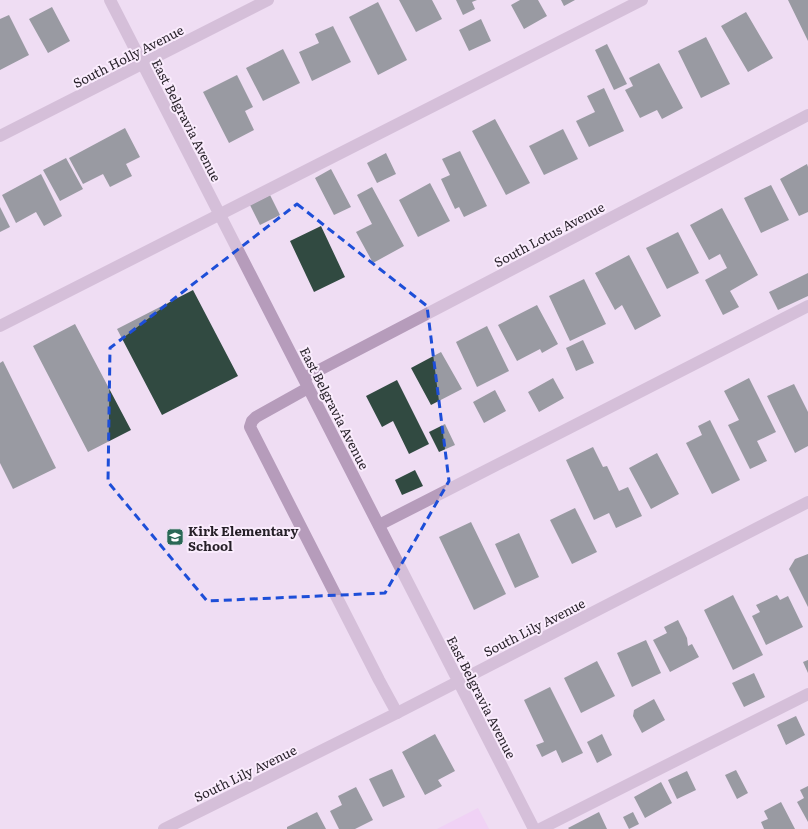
<svg xmlns="http://www.w3.org/2000/svg" width="808" height="829" font-family="Literata,serif">
<style>
.green{fill:#f1c5f9}
.building{fill:#314a41}
.lines{fill:none;stroke-linecap:round;stroke-linejoin:round}
.service{stroke:#b69cbb;stroke-width:12}
.minor{stroke:#b69cbb;stroke-width:12}
.marked{fill:none;stroke:#1d4ed8;stroke-width:3;stroke-dasharray:8 5;stroke-linejoin:round}
.labels{text-anchor:middle;dominant-baseline:central;stroke-width:4;stroke-linejoin:round;paint-order:stroke}
.street-label{font-size:13px;fill:#251f27;stroke:#faecfd}
.poi-label{font-size:13px;font-weight:bold;fill:#251f27;stroke:#faecfd;text-anchor:start}
</style>
<rect width="100%" height="100%" fill="#efddf3"/>
<!-- green -->
<path class="green" d="M478 808 489 829H437Z"/>
<!-- building -->
<path class="building" d="M399 0H432L442 19 416 32Z
M456 0H477L472 2 475 9 463 15Z
M520 0H538L547 16 524 29 511 5Z
M561 0H575L564 6Z
M788 0H808V41Z
M378 2 407 60 378 75 349 17Z
M52 7 70 41 48 53 29 19Z
M746 12 773 58 748 72 721 26Z
M9 15 29 55 0 70V19Z
M481 19 491 41 469 51 459 30Z
M333 26 351 62 312 81 299 52 319 43 315 34Z
M706 37 730 84 701 98 678 51Z
M607 44 627 84 614 90 595 50Z
M283 49 300 83 263 101 246 68Z
M659 63 683 108 662 119 657 110 640 118 625 90 633 86 629 78Z
M237 75 253 107 245 111 254 130 229 143 203 92Z
M604 88 624 131 589 147 576 121 595 112 587 96Z
M495 119 530 183 506 195 472 131Z
M125 128 140 157 126 164 132 176 110 187 103 174 83 184 69 158Z
M563 129 578 159 544 175 529 146Z
M460 151 487 206 464 217 459 207 455 209 441 179 450 175 442 159Z
M386 153 396 174 377 183 367 163Z
M66 158 83 189 60 201 43 170Z
M807 164 808 167V212L799 216 780 179Z
M331 169 351 207 334 215 315 178Z
M41 174 62 216 44 226 36 212 16 223 2 195Z
M430 183 450 221 418 237 399 200Z
M771 185 789 220 761 233 744 198Z
M372 187 404 246 373 263 356 232 372 224 357 195Z
M270 195 280 215 260 225 250 205Z
M0 207 10 227 0 232Z
M722 208 758 275 730 291 739 307 723 315 705 280 727 268 720 254 709 260 690 225Z
M321 226 345 277 314 292 290 241Z
M678 232 699 273 667 289 646 248Z
M629 255 661 316 635 330 622 305 615 310 595 273Z
M808 273V296L778 310 769 292Z
M584 279 606 324 570 341 549 296Z
M193 290 238 376 162 415 117 329Z
M537 305 558 344 542 353 540 349 517 361 498 325Z
M75 324 131 430 88 452 33 346Z
M487 326 509 371 477 387 456 342Z
M583 340 594 363 576 371 566 348Z
M441 352 462 389 431 405 411 368Z
M3 361 56 468 13 489 0 463V363Z
M553 378 564 398 539 412 528 392Z
M749 378 776 432 757 441 767 461 750 469 728 425 739 420 724 391Z
M397 380 429 444 409 454 393 421 382 427 366 396Z
M794 384 808 412V446L795 453 767 396Z
M495 390 506 411 484 423 473 402Z
M710 420 740 480 712 494 686 443 702 435 698 426Z
M445 424 455 445 439 452 429 432Z
M593 447 603 467 607 466 619 491 628 487 642 516 616 528 609 513 594 520 566 460Z
M657 453 679 494 651 509 629 468Z
M415 470 423 486 402 495 395 480Z
M575 508 597 552 572 564 550 520Z
M471 522 506 594 474 610 439 537Z
M519 533 539 577 515 588 495 544Z
M808 554V607L789 569 795 559Z
M733 595 763 655 733 670 704 610Z
M777 595 780 600 788 596 803 627 766 645 752 616 760 612 756 605Z
M678 620 687 638 688 646 692 644 699 657 670 672 653 640 667 633 664 627Z
M646 640 661 673 632 687 617 653Z
M808 660V673L803 662Z
M597 661 615 696 581 713 564 678Z
M754 673 765 697 744 707 732 683Z
M550 687 583 753 562 763 556 750 542 757 536 745 544 742 524 700Z
M654 699 665 720 642 733 633 716 634 710Z
M796 716 805 735 786 745 777 725Z
M435 734 455 771 438 780 442 786 425 795 402 752Z
M602 734 612 755 597 763 587 742Z
M392 769 405 797 383 807 369 779Z
M736 770 748 793 737 799 725 775Z
M687 771 696 790 677 799 668 780Z
M661 782 672 803 645 818 634 797Z
M808 786V822L797 802 804 798 800 790Z
M356 787 373 820 355 829H339L330 811 342 805 338 796Z
M781 802 795 829H764L761 822 768 819 764 811Z
M317 812 326 829H287V827Z
M599 812 607 829H569L568 828Z
M633 812 639 824 629 829 623 817Z"/>
<g class="lines">
<!-- service -->
<path class="service" d="M0 326 642 0
M308 388 256 417 252 421 250 427 379 680 397 713
M379 525 808 306
M540 829 808 694"/>
<!-- minor -->
<path class="minor" d="M110 0 534 829
M0 136 268 0
M304 378 808 115
M164 829 397 713 808 502"/>
</g>
<!-- marked area -->
<path d="M0 0H808V829H0ZM297 204 427 306 449 481 385 593 207 601 108 482 110 348Z" fill="#efddf3" fill-opacity=".55" fill-rule="evenodd"/>
<path class="marked" d="M297 204 427 306 449 481 385 593 207 601 108 482 110 348Z"/>
<!-- icons -->
<defs>
<symbol id="school-square" viewBox="-11 -11 22 22"><rect x="-9" y="-9" width="18" height="18" rx="4" fill="#296855" stroke="#faecfd"/><path d="M0-5L7-2L0 1L-7-2ZM-4 1L0 2.5L4 1V4Q0 6-4 4Z" fill="#fff"/></symbol>
</defs>
<g fill-rule="evenodd">
<use href="#school-square" x="165" y="527" width="20" height="20"/>
</g>
<g class="labels">
<!-- street labels -->
<g class="street-label">
<text transform="translate(128 56) rotate(-27)">South Holly Avenue</text>
<text transform="translate(187 120) rotate(63)">East Belgravia Avenue</text>
<text transform="translate(549 234) rotate(-28)">South Lotus Avenue</text>
<text transform="translate(335 408) rotate(63)">East Belgravia Avenue</text>
<text transform="translate(534 627) rotate(-27)">South Lily Avenue</text>
<text transform="translate(482 697) rotate(63)">East Belgravia Avenue</text>
<text transform="translate(245 773) rotate(-26)">South Lily Avenue</text>
</g>
<!-- poi labels -->
<g class="poi-label">
<text x="188" y="530">Kirk Elementary<tspan x="188" dy="15">School</tspan></text>
</g>
</g>
</svg>
